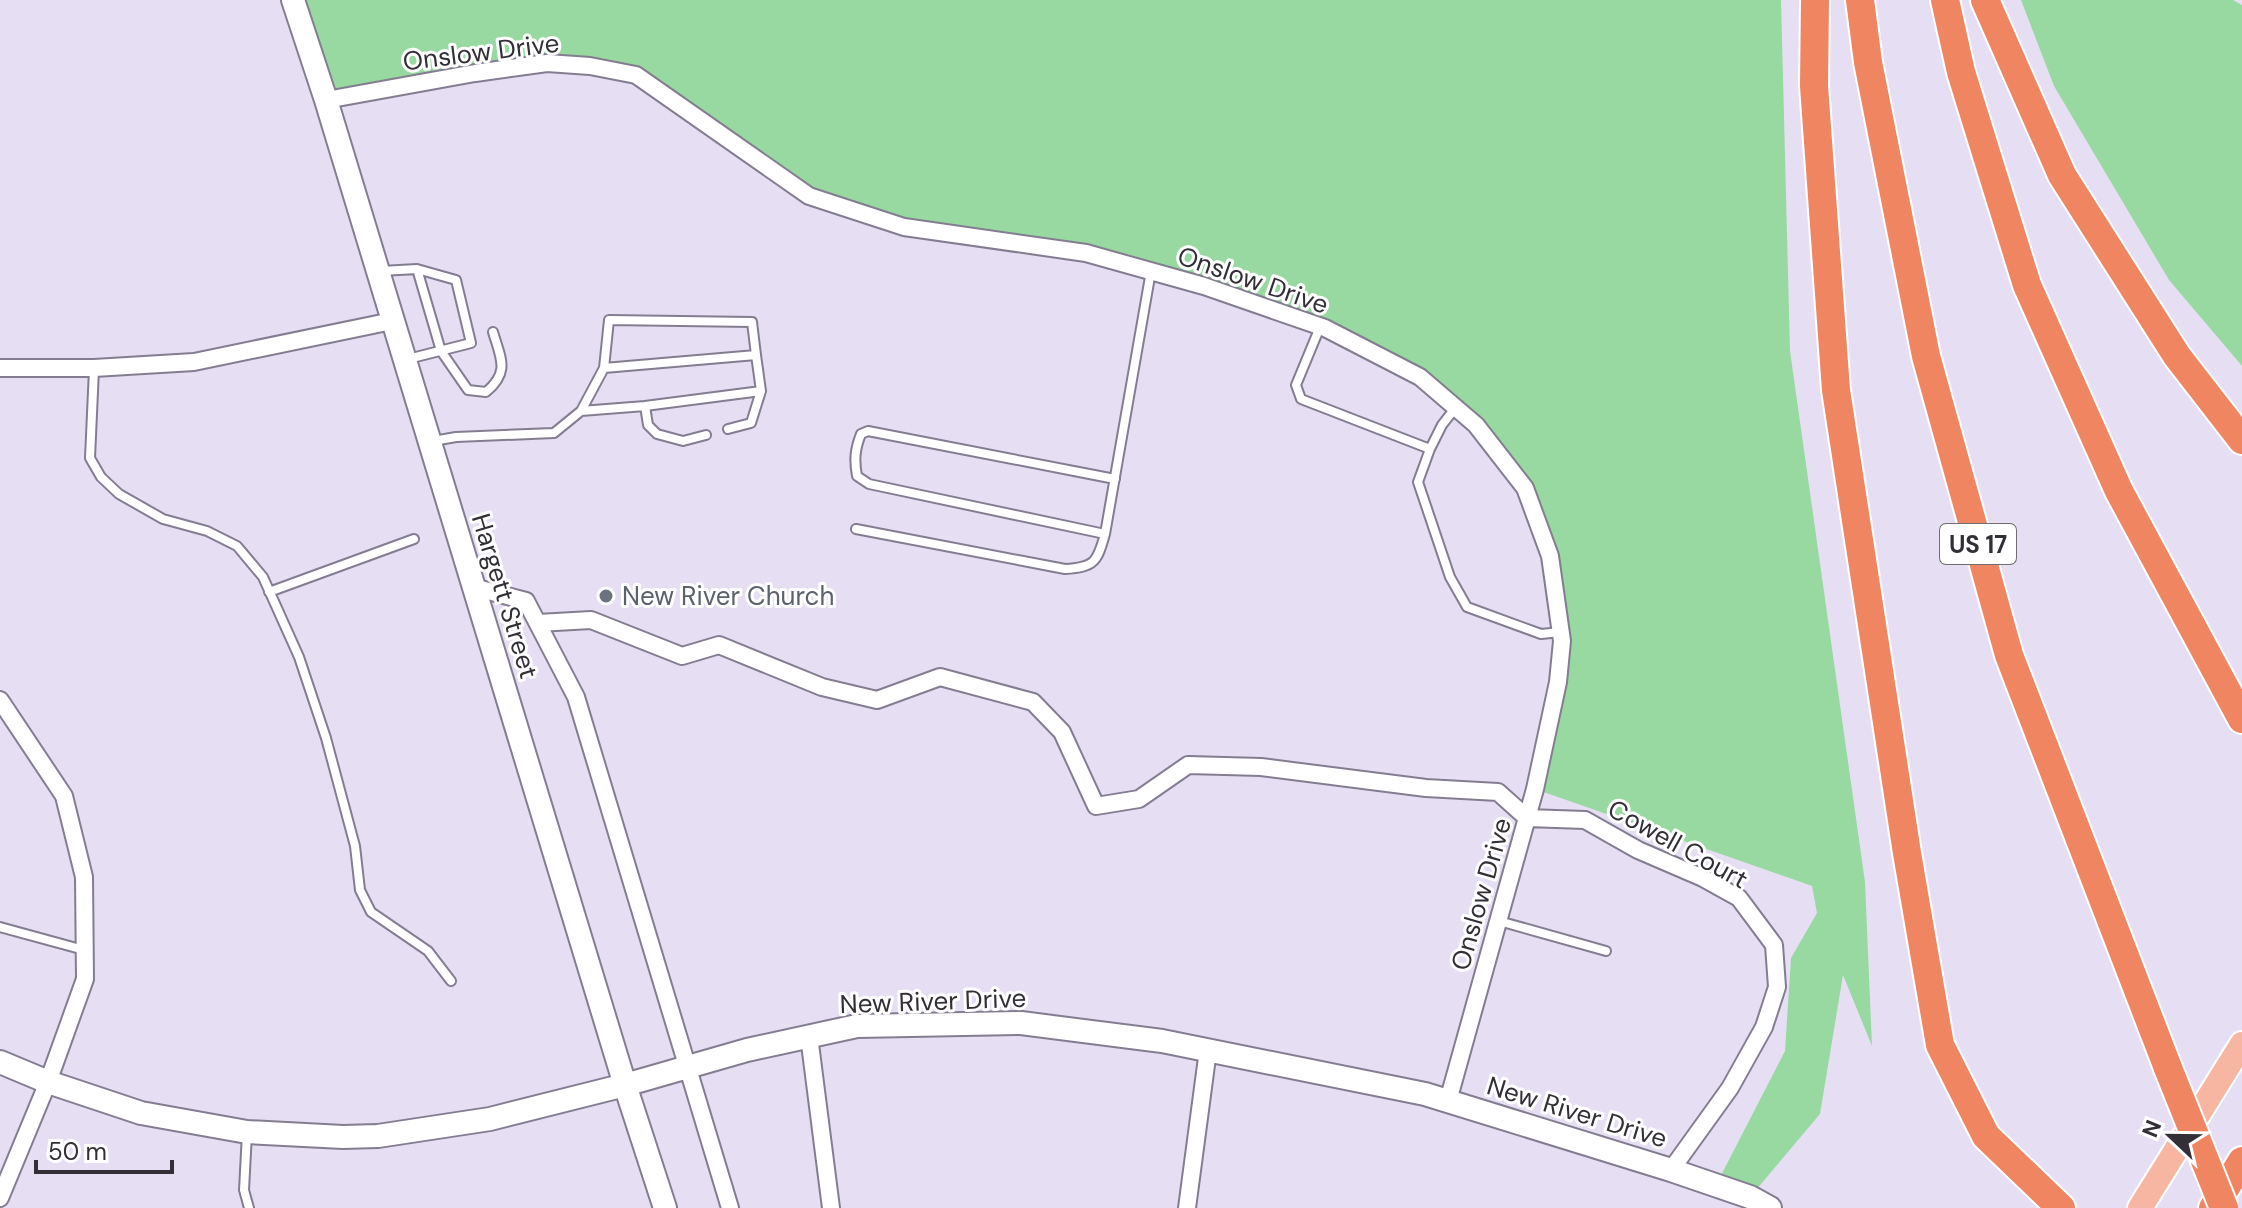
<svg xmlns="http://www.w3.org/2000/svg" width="2242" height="1208" font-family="'DM Sans',sans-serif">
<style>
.green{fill:#98d9a1}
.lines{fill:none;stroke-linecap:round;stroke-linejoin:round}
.lane-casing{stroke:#847d91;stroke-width:12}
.street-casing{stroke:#847d91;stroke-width:20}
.secondary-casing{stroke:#847d91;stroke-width:26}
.primary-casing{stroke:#fff;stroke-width:28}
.highway-casing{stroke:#fff;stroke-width:32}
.lane{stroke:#fff;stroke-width:8}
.street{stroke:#fff;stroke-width:16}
.secondary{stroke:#fff;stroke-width:22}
.primary{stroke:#f6b6a1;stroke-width:24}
.highway{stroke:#f08562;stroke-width:28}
.highway-bridge-casing{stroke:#fff;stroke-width:32;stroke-linecap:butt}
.highway-bridge{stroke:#f08562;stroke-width:28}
.worship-dot{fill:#6b7280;stroke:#fff;stroke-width:3}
.labels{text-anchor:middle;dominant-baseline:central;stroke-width:6;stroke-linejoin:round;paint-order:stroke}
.shield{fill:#fff;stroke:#706d73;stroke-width:2}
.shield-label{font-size:24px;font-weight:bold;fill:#322f37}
.street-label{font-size:26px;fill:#322f37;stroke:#fff}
.worship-label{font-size:26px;fill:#5b616d;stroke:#fff;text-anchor:start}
</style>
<rect width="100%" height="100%" fill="#e6dff4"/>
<!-- green -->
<path class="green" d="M293 0H1781L1790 351 1865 882 1872 1046 1843 975 1820 1114 1750 1197 1716 1185 1785 1051 1791 958 1817 913 1812 886 1535 789 1558 682V611L1525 488 1420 377 1325 328 1086 253 904 227 809 196 636 75 547 63 326 100Z
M2021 0H2233L2242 5V366L2169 280 2054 86Z"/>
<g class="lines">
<defs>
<path id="lane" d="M417 269 441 351 468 390 486 392C510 372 501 359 493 332
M381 271 417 269 456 280 471 343 408 359
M1320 327 1296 385 1301 399 1430 449 1442 425 1456 407
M604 368 609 320 752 322 756 355
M94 369 90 458 101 477 119 494 163 519 207 531 237 546 263 577 299 657 326 738 355 846 360 890 371 912 428 951 451 981
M645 406 761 391 751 423 728 429
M581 411 604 368 756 355 761 391
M433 441 456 437 554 433 581 411 645 406 648 425 657 434 683 441 706 435
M1430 449 1418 482 1450 577 1467 607 1541 634 1561 632
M856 529 1065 569C1094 567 1097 563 1105 534L1151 271
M1105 534 869 484 857 476C854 460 855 449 861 434L868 431 1115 479
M269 592 414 539
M1499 921 1606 951
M0 927 84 950
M247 1133 244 1190 249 1208"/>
<path id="street" d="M326 100 475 73 547 63 590 66 636 75 809 196 904 227 1086 253 1204 286 1325 328 1420 377 1476 425 1525 488 1550 556 1562 641 1558 682 1535 789 1448 1101
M0 368H94L194 362 392 321
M473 587 526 601 576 697 730 1208
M538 623 591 620 682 656 719 645 822 687 877 700 940 677 1033 702 1062 732 1096 806 1139 799 1188 765 1261 767 1426 788 1498 792 1527 818 1585 820 1638 850 1703 878 1739 898 1774 945 1777 987 1764 1027 1730 1088 1671 1170
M0 700 64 796 84 877 85 979 48 1082 0 1198
M809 1036 831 1208
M1187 1208 1208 1050"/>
<path id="secondary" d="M293 0 326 100 625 1085 665 1208
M0 1062 48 1082 141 1113 247 1132 343 1137 378 1136 490 1119 625 1085 747 1050 857 1026 1021 1023 1162 1041 1425 1094 1671 1170 1750 1197 1770 1208"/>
<path id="primary" d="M2140 1208 2242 1044"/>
<path id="highway" d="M1815 0 1814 86 1836 390 1907 853 1940 1045 1986 1136 2061 1208
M1860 0 1868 62 1926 356 2009 655 2168 1068
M1945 0 1961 72 2027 285 2119 491 2242 719
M1985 0 2062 175 2177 356 2242 440
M2213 1208 2242 1161"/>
</defs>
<!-- lane casing -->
<use href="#lane" class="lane-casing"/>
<!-- street casing -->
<use href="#street" class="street-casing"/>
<!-- secondary casing -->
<use href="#secondary" class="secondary-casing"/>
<!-- primary casing -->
<use href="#primary" class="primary-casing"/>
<!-- highway casing -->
<use href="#highway" class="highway-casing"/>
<!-- lane -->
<use href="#lane" class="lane"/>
<!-- street -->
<use href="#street" class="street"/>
<!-- secondary -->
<use href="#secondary" class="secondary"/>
<!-- primary -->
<use href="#primary" class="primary"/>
<!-- highway -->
<use href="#highway" class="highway"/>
<defs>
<path id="highway-bridge" d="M2168 1068 2224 1208"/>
</defs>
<!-- highway-bridge casing -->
<use href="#highway-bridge" class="highway-bridge-casing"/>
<!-- highway-bridge -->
<use href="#highway-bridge" class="highway-bridge"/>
</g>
<!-- markers -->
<circle class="worship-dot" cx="606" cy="596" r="8"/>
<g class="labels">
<!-- shield labels -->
<rect class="shield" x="1940" y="524" width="76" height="40" rx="6"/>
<g class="shield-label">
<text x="1978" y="544">US 17</text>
</g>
<!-- street labels -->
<g class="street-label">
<text transform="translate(481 52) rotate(-7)">Onslow Drive</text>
<text transform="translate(1253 280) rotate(19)">Onslow Drive</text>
<text transform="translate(505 596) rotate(73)">Hargett Street</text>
<text transform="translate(1678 844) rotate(29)">Cowell Court</text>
<text transform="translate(1481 894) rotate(-74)">Onslow Drive</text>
<text transform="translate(933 1001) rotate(-2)">New River Drive</text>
<text transform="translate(1577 1112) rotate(17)">New River Drive</text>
</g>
<!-- worship labels -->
<g class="worship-label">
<text x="622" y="596">New River Church</text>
</g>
</g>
<!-- north arrow -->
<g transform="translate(2170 1136) rotate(292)" stroke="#ffffff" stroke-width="6" paint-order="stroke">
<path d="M0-6L14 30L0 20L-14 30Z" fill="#322f37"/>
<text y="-12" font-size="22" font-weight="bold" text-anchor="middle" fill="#322f37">N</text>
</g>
<!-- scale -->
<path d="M36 1160v12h136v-12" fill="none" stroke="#322f37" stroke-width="4"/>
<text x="48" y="1160" font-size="24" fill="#322f37" stroke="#ffffff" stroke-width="6" paint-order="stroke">50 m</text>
</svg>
